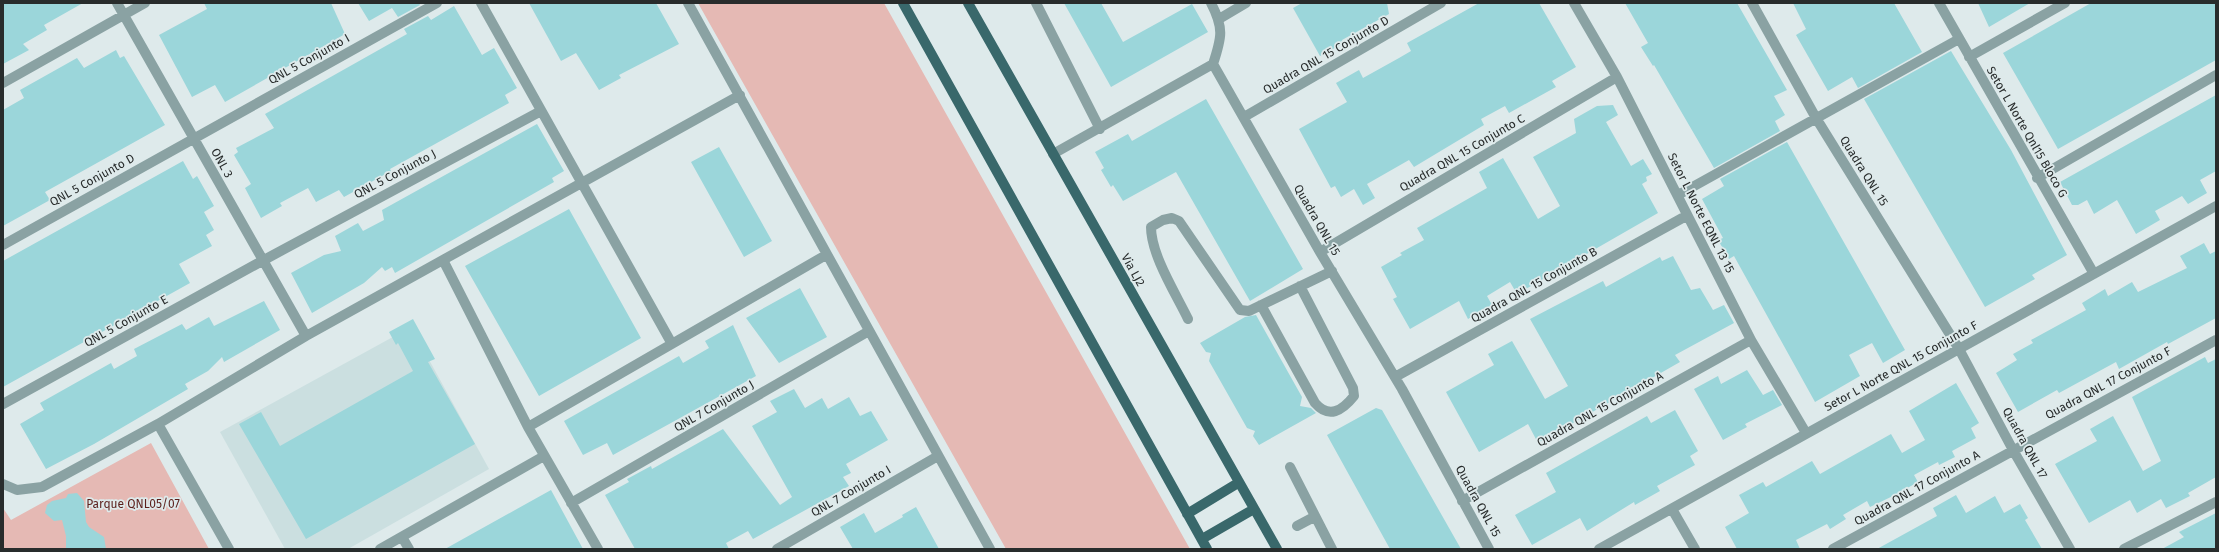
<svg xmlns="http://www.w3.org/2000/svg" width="2219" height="552" font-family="'Fira Sans',sans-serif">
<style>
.built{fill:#cbdfe0}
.green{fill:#e5b9b4}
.building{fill:#9bd6da}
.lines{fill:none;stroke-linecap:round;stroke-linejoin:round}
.minor{stroke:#8aa2a3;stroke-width:10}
.major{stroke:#39686b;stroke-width:10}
.labels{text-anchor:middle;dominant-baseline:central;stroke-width:3.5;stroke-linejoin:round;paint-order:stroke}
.street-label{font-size:12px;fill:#282c2c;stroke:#deeaeb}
.park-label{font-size:12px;fill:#5c1f1b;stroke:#deeaeb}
</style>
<rect width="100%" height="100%" fill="#deeaeb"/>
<!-- built -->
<path class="built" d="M411 327 489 469 348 549H285L220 432Z"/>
<!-- green -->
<path class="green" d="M698 3H884L1190 549H1006Z
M151 443 209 549H3V508L11 520Z"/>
<!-- building -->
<path class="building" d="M3 3H83L44 25 47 30 23 44 29 50 3 64Z
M204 3H331L345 34 225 102 215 85 192 97 159 35 207 9Z
M358 3H419L420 5 398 17 392 8 369 21Z
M529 3H656L679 44 619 75 621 78 599 90 576 53 561 61Z
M1064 3H1101L1123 42 1192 4 1208 32 1111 87Z
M1302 3H1387L1389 14 1342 40 1344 43 1320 56 1293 8Z
M1479 3H1539L1576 67 1552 81 1556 87 1509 113 1505 106 1481 119 1484 125 1414 167 1409 160 1367 184 1375 198 1363 205 1354 189 1341 197 1335 186 1331 188 1299 129 1347 102 1336 83 1359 70 1363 78 1399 58 1411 51 1407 43Z
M1625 3H1737L1787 90 1774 96 1785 115 1775 121 1780 131 1714 168 1654 65 1653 66 1641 47 1648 43Z
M1793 3H1894L1922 52 1858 88 1852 77 1828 91 1796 35 1806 29Z
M1978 3H2030L1989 27Z
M2091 3H2216V60L2058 149 2003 53Z
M454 6 482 55 494 48 517 88 505 95 509 103 390 169 391 171 344 197 339 190 316 202 308 188 280 203 282 206 261 218 245 188 251 184 234 155 238 152 236 148 274 128 265 114 407 34 404 29 428 16 431 20Z
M116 50 120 58 124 56 165 125 45 192 50 200 3 226V110L24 98 20 90 77 58 84 68Z
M1951 51 2011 150 2067 255 2032 275 2035 279 1985 307 1864 99Z
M2216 95V171L2200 180 2207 193 2188 204 2182 196 2155 211 2160 220 2136 234 2117 200 2094 214 2087 200 2078 205H2072L2060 182Z
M1206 99 1303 269 1250 301 1176 172 1123 201 1113 185 1111 187 1101 170 1104 168 1095 152 1128 134 1132 141Z
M1613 105 1618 115 1606 122 1631 166 1643 159 1652 174 1646 177 1647 181 1642 184 1658 213 1517 294 1510 282 1487 296 1492 305 1468 319 1459 301 1410 329 1393 299 1397 297 1381 267 1402 255 1400 253 1424 240 1417 228 1487 188 1479 172 1503 158 1538 219 1560 206 1533 157 1576 133 1574 119 1597 106Z
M537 124 564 171 552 178 554 182 395 273 392 267 385 271 382 267 364 283 312 313 291 273 324 255 341 251 335 236 358 223 363 231 384 220 382 210Z
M1787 142 1905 350 1883 363 1872 343 1849 355 1860 376 1815 402 1734 256 1729 259 1718 240 1723 238 1702 199 1724 186 1720 179Z
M719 147 772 241 744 257 691 162Z
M183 161 193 179 197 176 214 206 204 212 214 230 206 235 212 246 179 264 190 283 3 387V261Z
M569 209 641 338 539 396 465 266Z
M2204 243 2210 254 2216 251V318L2168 344 2167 342 2119 369 2116 362 2059 393 2057 390 2018 412 1996 373 2017 360 2013 354 2033 343 2031 340 2086 310 2082 303 2105 289 2108 296 2132 282 2138 292 2187 268 2180 256Z
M1673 256 1691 290 1700 288 1713 310 1724 305 1734 323 1675 355 1680 362 1538 443 1528 424 1479 452 1446 392 1494 365 1488 354 1512 341 1545 399 1568 386 1530 319 1603 281 1606 287 1660 257 1662 261Z
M800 288 827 337 779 363 746 318Z
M264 301 280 330 224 362 222 357 208 371 185 384 188 389 94 444 46 469 20 424 44 410 40 403 111 363 114 369 137 356 134 349 182 324 186 330 209 317 214 326Z
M1256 315 1302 397 1300 406 1311 408 1316 413 1259 445 1253 436 1255 431 1247 428 1209 361 1211 353 1206 352 1200 343 1245 317Z
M413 319 435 359 428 362 475 444 306 539 239 424 261 412 280 446 413 371 398 343 396 345 389 332Z
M733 325 756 376 613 455 607 443 583 455 564 421 679 356 683 363 709 348 705 341Z
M2205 357 2208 363 2216 359V477L2188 493 2190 496 2166 508 2161 499 2137 513 2130 500 2089 523 2055 464 2097 441 2090 429 2113 416 2143 471 2161 461 2132 397Z
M1747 370 1763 395 1773 390 1782 405 1745 424 1747 427 1723 440 1694 389 1718 376 1721 384Z
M1956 383 1979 423 1971 428 1976 438 1952 451 1955 457 1939 465 1938 462 1914 475 1918 482 1895 495 1870 507 1867 501 1843 515 1846 519 1830 529 1827 524 1796 540 1800 549H1737L1725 527 1749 513 1739 495 1763 482 1766 487 1812 461 1820 474 1891 434 1902 453 1925 440 1909 411Z
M794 389 805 408 822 398 828 409 849 397 860 416 871 411 888 440 846 464 851 473 843 477 849 486 753 539 748 531 726 543 729 549H635L605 495 629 482 627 479 651 466 652 469 723 429 780 505 792 497 752 426 777 412 770 401Z
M1376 408 1382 410 1461 549H1390L1327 435Z
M1675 410 1698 451 1690 456 1695 465 1657 486 1660 491 1635 505 1634 502 1587 531 1580 518 1532 545 1515 515 1556 492 1546 473 1647 416 1651 423Z
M551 490 583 549H445L542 495Z
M77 493 84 501 86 522 89 527 104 537 106 549H66V536L62 520 54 521 45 513 47 505 52 501 66 498 68 494Z
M1956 495 1966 513 1995 496 2004 513 2020 504 2028 518 2025 520 2042 549H1877L1937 516 1933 508Z
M916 507 939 549H853L840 527 864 513 875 533 903 517 902 515Z
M2216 513V549H2162L2184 537 2179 532Z"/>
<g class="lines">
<!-- minor -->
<path class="minor" d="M117 3 306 336
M481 3 672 344
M688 3 990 549
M1036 3 1100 129
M1211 3C1224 28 1222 37 1213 64
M1574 3 1617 77 1751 340 1806 433
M1752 3 1816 118 1959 349 2013 450 2070 549
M1939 3 2094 274
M1219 19 1246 3
M1969 57 2065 3
M3 83 145 3
M1244 117 1441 3
M1053 154 1213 64 1320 252 1402 389 1489 549
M2037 178 2216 75
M1678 195 1959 39
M3 245 437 3
M1320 252 1617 77
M443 260 528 427 598 549
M1261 305 1315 403C1329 419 1342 411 1354 396L1353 388 1300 286
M1188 319C1176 294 1151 255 1151 227L1163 220 1172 218 1179 221 1240 310 1249 311 1332 271
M1395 377 1686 216
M3 404 262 261 541 111
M158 424 229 549
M528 427 826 255
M1290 467 1332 549
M3 484 17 490 42 487 158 424 306 336 740 95
M1462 501 1751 340
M571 503 869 331
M1672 509 1695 549
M1297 526 1314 517
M402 537 409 549
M380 549 544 456
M777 549 938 456
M1599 549 2216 206
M1833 549 2216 340
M2124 549 2216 502"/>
<!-- major -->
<path class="major" d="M903 3 1207 549
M968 3 1277 549
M1187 514 1238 483
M1202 539 1254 509"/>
</g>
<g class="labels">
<!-- street labels -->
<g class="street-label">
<text transform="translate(1326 55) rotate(-30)">Quadra QNL 15 Conjunto D</text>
<text transform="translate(309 59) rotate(-29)">QNL 5 Conjunto I</text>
<text transform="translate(2027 132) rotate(60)">Setor L Norte Qnl15 Bloco G</text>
<text transform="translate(1462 153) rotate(-30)">Quadra QNL 15 Conjunto C</text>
<text transform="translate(222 163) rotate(61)">ONL 3</text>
<text transform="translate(1864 171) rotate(58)">Quadra QNL 15</text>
<text transform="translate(395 174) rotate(-28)">QNL 5 Conjunto J</text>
<text transform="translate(92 180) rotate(-29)">QNL 5 Conjunto D</text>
<text transform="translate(1701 213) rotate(63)">Setor L Norte EQNL 13 15</text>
<text transform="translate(1317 220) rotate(60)">Quadra QNL 15</text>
<text transform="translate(1133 270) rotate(61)">Via LJ2</text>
<text transform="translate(1534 285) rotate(-29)">Quadra QNL 15 Conjunto B</text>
<text transform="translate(126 321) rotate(-29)">QNL 5 Conjunto E</text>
<text transform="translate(1901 366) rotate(-29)">Setor L Norte QNL 15 Conjunto F</text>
<text transform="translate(2108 383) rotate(-28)">Quadra QNL 17 Conjunto F</text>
<text transform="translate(714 406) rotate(-30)">QNL 7 Conjunto J</text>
<text transform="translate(1600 409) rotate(-29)">Quadra QNL 15 Conjunto A</text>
<text transform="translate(2025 443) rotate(61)">Quadra QNL 17</text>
<text transform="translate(1917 488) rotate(-29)">Quadra QNL 17 Conjunto A</text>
<text transform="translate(851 491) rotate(-30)">QNL 7 Conjunto I</text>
<text transform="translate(1478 501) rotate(61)">Quadra QNL 15</text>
</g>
<!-- park labels -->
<g class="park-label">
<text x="133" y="504">Parque QNL05/07</text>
</g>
</g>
<!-- border -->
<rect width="2219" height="552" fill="none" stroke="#282c2c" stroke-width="8"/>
</svg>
